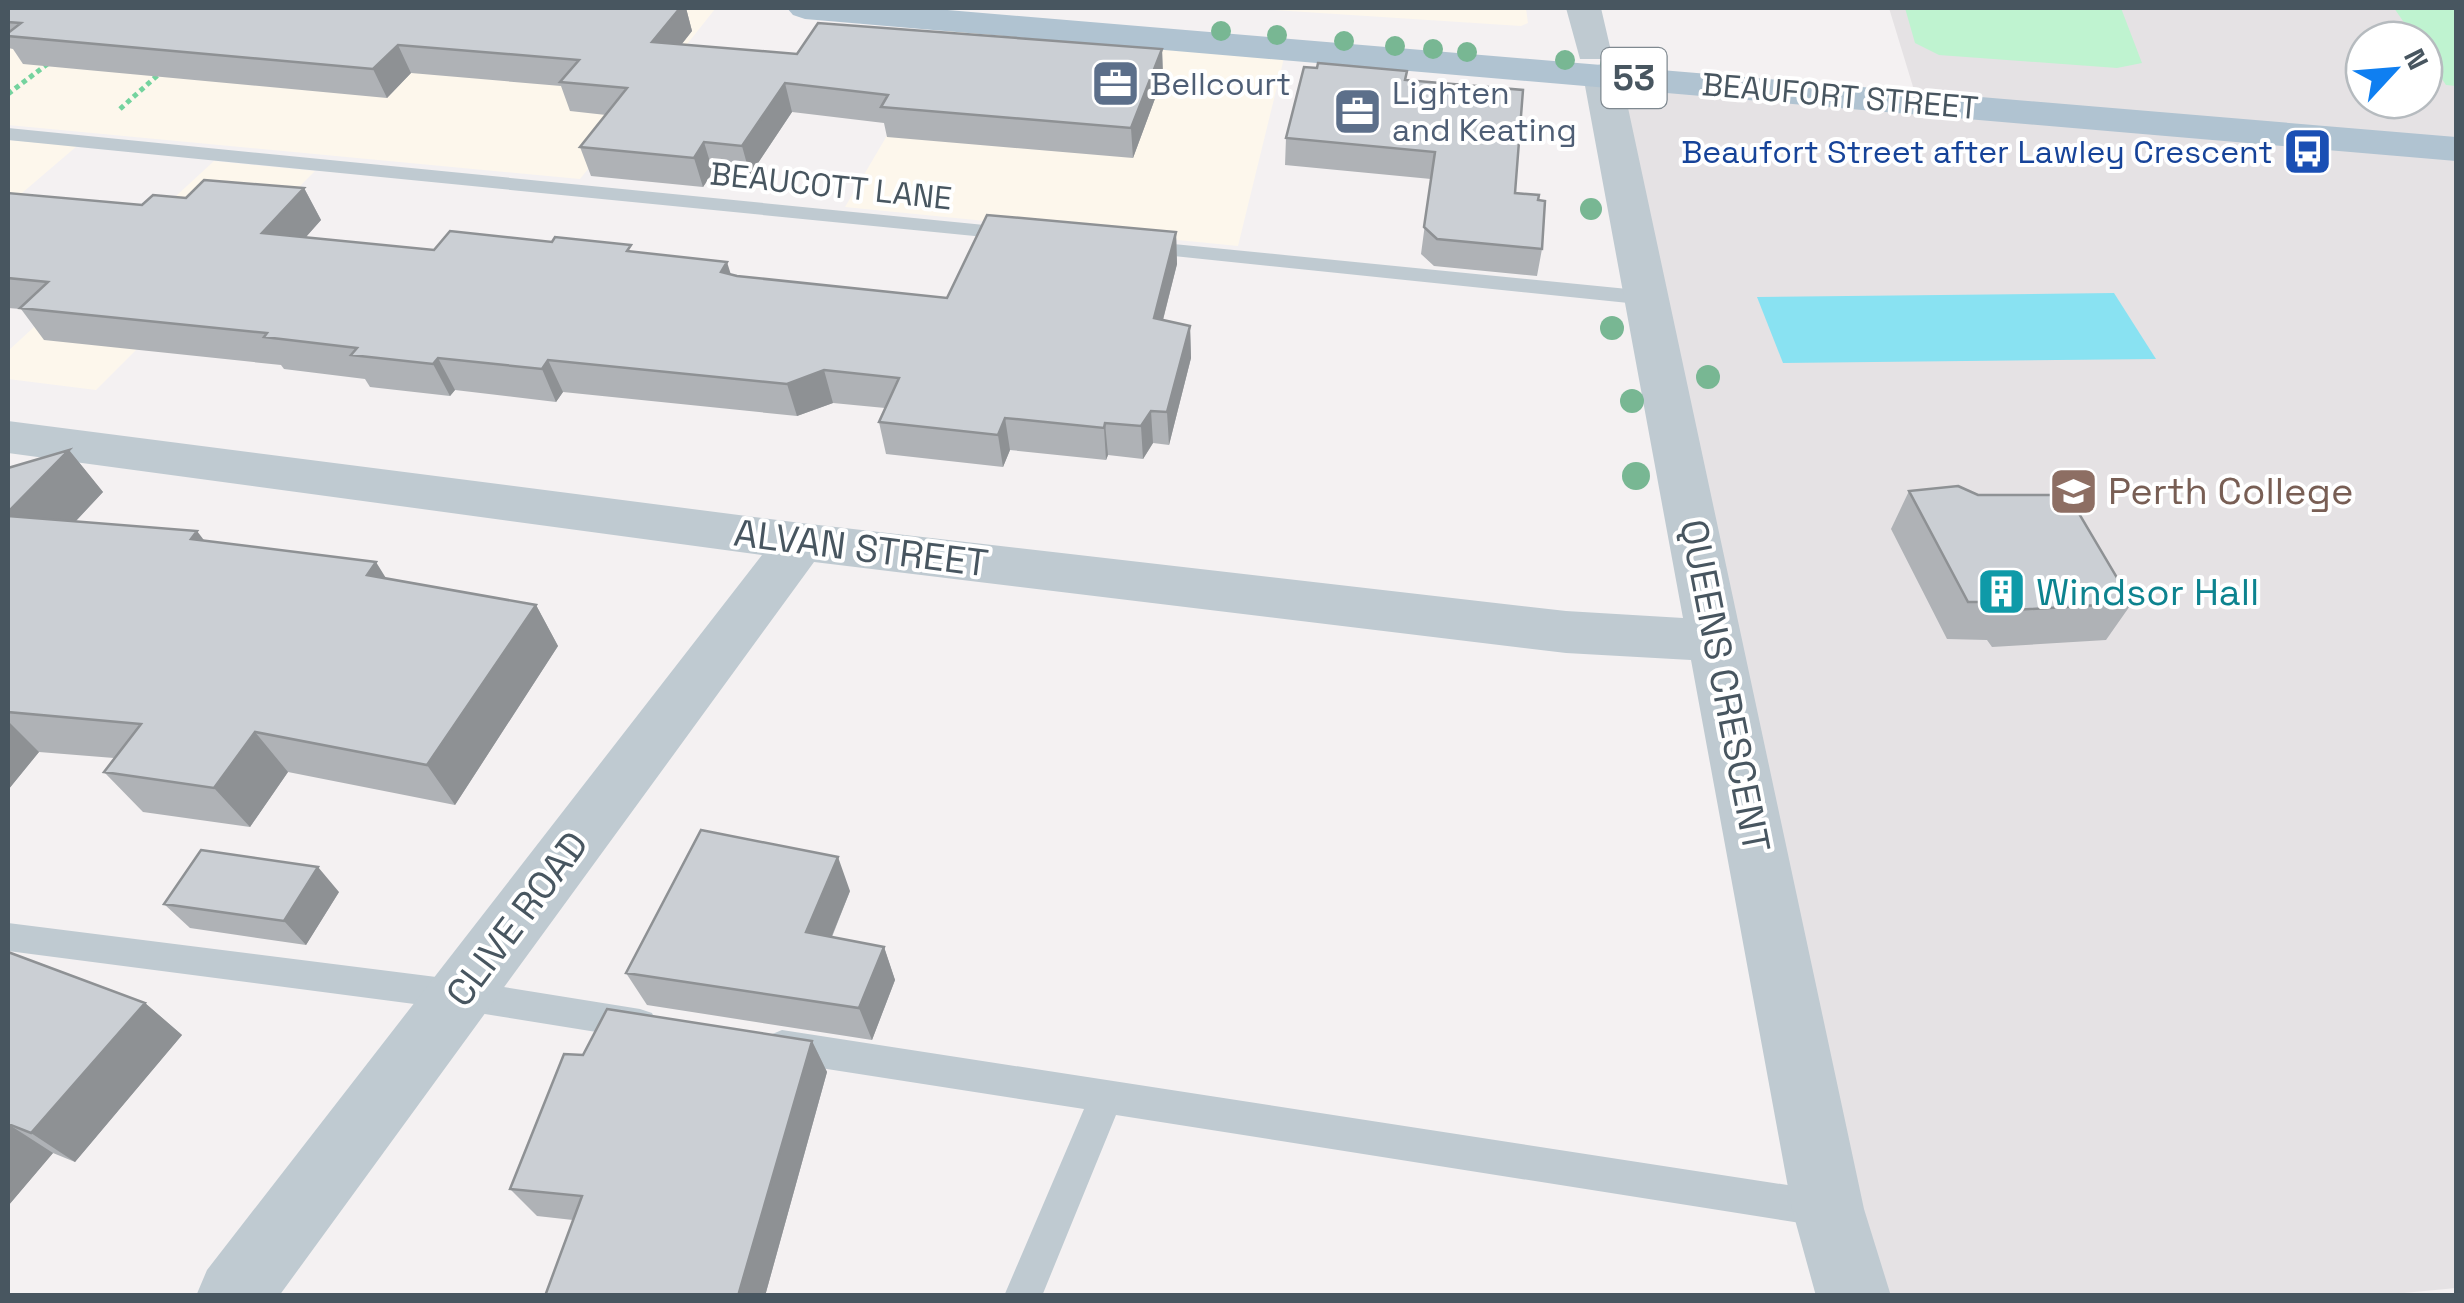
<svg xmlns="http://www.w3.org/2000/svg" width="2464" height="1303" font-family="'Space Grotesk',sans-serif">
<style>
.commercial{fill:#fdf7ec}
.education{fill:#e5e2e4;fill-rule:evenodd}
.green{fill:#bff3d0}
.water{fill:#89e2f2}
.lines{fill:none;stroke-linecap:round;stroke-linejoin:round}
.path{stroke:#74d39e;stroke-width:5;stroke-dasharray:5 4;stroke-linecap:butt}
.lane{fill:#bfcad1;fill-rule:evenodd}
.street{fill:#bfcad1;fill-rule:evenodd}
.primary{fill:#b0c3d1;fill-rule:evenodd}
.tree{fill:#78b793}
.wall{fill:#afb2b6}
.shaded-wall{fill:#8e9194}
.building{fill:#cbcfd4;stroke:#8e9194;stroke-width:2.5}
.labels{text-anchor:middle;dominant-baseline:central;stroke-width:8;stroke-linejoin:round;paint-order:stroke}
.far-service-label{font-size:32px;fill:#4e5e75;stroke:#fff;text-anchor:start}
.far-street-label{font-size:32px;fill:#485660;stroke:#fff}
.far-transit-label{font-size:32px;fill:#164399;stroke:#fff;text-anchor:end}
.shield{fill:#fff;stroke:#7f8990;stroke-width:2.5}
.shield-label{font-size:35px;font-weight:bold;fill:#485660}
.education-label{font-size:38px;fill:#785e54;stroke:#fff;text-anchor:start}
.street-label{font-size:38px;fill:#485660;stroke:#fff}
.culture-label{font-size:38px;fill:#0d838f;stroke:#fff;text-anchor:start}
</style>
<rect width="100%" height="100%" fill="#f4f1f2"/>
<!-- commercial -->
<path class="commercial" d="M8 8H692L715 9 580 179 8 125Z
M1243 8H1526L1528 23 1521 26Z
M949 30 1284 58 1238 246 845 207Z
M8 140 77 146 8 205Z
M214 161 315 171 96 390 8 379V351Z"/>
<!-- education -->
<path class="education" d="M1889 8H2456V1288L2373 1296 1872 1295 1610 86 1921 113ZM2364 40H2424V100H2364Z"/>
<!-- green -->
<path class="green" d="M1905 8H2121L2142 63 2117 68 1939 55 1915 43Z
M2394 8H2456V86L2446 85 2424 52V40H2416Z"/>
<!-- water -->
<path class="water" d="M2114 293 2156 359 1783 363 1757 297Z"/>
<g class="lines">
<!-- path -->
<path class="path" d="M8 94 50 62
M120 109 159 74"/>
<!-- lane -->
<path class="lane" d="M8 128 1015 228 1026 234 1015 240 8 140Z
M1143 241 1648 291 1659 298 1648 305 1135 252 1132 247Z
M8 923 460 980 640 1009 652 1013 657 1024 652 1035 640 1039 460 1010 8 951Z
M782 1030 1826 1191 1839 1196 1844 1209 1839 1222 1826 1227 1116 1115 1042 1296H1004L1084 1109 782 1062 770 1057 765 1046 770 1035Z"/>
<!-- street -->
<path class="street" d="M1566 8H1601L1611 51 1606 59H1580Z
M1602 64 1615 67 1621 75 1864 1209 1891 1296H1816L1792 1209 1691 660 1566 653 814 562 279 1296H196L207 1270 762 555 8 453V421L801 523 1566 611 1683 618 1583 75 1589 67Z"/>
<!-- primary -->
<path class="primary" d="M787 8H924L2456 137V161L805 19 793 15Z"/>
</g>
<!-- trees -->
<g class="tree">
<circle cx="1221" cy="31" r="10"/>
<circle cx="1277" cy="35" r="10"/>
<circle cx="1344" cy="41" r="10"/>
<circle cx="1395" cy="46" r="10"/>
<circle cx="1433" cy="49" r="10"/>
<circle cx="1467" cy="52" r="10"/>
<circle cx="1565" cy="60" r="10"/>
<circle cx="1610" cy="64" r="10"/>
<circle cx="1591" cy="209" r="11"/>
<circle cx="1612" cy="328" r="12"/>
<circle cx="1708" cy="377" r="12"/>
<circle cx="1632" cy="401" r="12"/>
<circle cx="1636" cy="476" r="14"/>
</g>
<!-- wall -->
<path class="wall" d="M8 8H686L692 31 682 44 797 54 1162 49 1163 77 1133 158 887 137 884 123 792 112 750 175 713 172 703 187 591 176 580 147 606 115 570 111 561 86 411 73 387 98 23 64 13 49 8 48Z
M1406 80 1515 193 1542 249 1537 276 1434 266 1421 254 1431 179 1285 165 1286 138Z
M304 188 321 220 306 237 434 250 633 252 737 276 947 298 1176 232 1177 264 1163 320 1190 326 1191 358 1169 445 1153 443 1143 459 1108 455 1106 460 1010 450 1003 467 886 454 879 422 885 408 833 403 797 416 563 392 556 402 455 390 450 396 370 387 365 379 284 369 281 365 44 340 21 309 8 308V193L142 205 186 198Z
M69 450 103 492 76 521 205 541 386 579 536 605 558 646 455 805 288 772 250 827 143 812 104 772 114 758 39 752 8 790V468Z
M1909 491 2132 603 2106 640 1992 647 1987 640 1947 639 1891 529Z
M850 891 832 937 884 947 895 980 872 1040 647 1005 626 973Z
M339 892 306 945 190 928 164 904Z
M8 952 145 1003 182 1035 75 1162 53 1153 8 1206Z
M812 1041 827 1072 765 1296H545L573 1220 537 1216 510 1189 583 1055Z"/>
<!-- shaded-wall -->
<path class="shaded-wall" d="M680 8H686L692 31 661 70 652 42Z
M398 45 411 73 387 98 373 69Z
M1162 49 1163 77 1133 158 1131 128Z
M785 83 792 112 750 175 742 146Z
M704 142 713 172 703 187 694 158Z
M304 188 321 220 281 265 262 233Z
M1176 232 1177 264 1155 351 1154 318Z
M727 262 737 294 721 272Z
M1190 326 1191 358 1169 445 1167 412Z
M438 358 455 390 450 396 433 364Z
M548 360 563 392 556 402 542 369Z
M824 370 833 403 797 416 787 384Z
M1151 411 1153 443 1143 459 1141 426Z
M1005 418 1010 450 1003 467 998 435Z
M1105 423 1108 455 1106 460 1104 428Z
M69 450 103 492 41 558 8 521V512Z
M197 531 229 573 191 539Z
M376 562 402 604 367 575Z
M536 605 558 646 455 805 427 765Z
M8 721 39 752 8 790Z
M255 732 288 772 250 827 214 788Z
M838 857 850 891 820 965 806 932Z
M318 867 339 892 306 945 284 921Z
M884 947 895 980 872 1040 859 1008Z
M145 1003 182 1035 75 1162 31 1133Z
M812 1041 827 1072 765 1296H738Z
M8 1124 53 1153 8 1206Z"/>
<!-- building -->
<path class="building" d="M8 8H680L652 42 797 54 818 23 1162 49 1131 128 881 107 888 95 785 83 742 146 704 142 694 158 580 147 627 88 560 82 579 60 398 45 373 69 8 36V33L21 23 8 22Z
M1318 63 1407 71 1405 80 1523 90 1515 193 1539 195 1538 200 1545 201 1542 249 1437 239 1424 227 1435 152 1286 138 1304 67 1317 68Z
M204 180 304 188 262 233 434 250 450 231 552 242 555 237 631 245 627 251 727 262 721 272 737 276 947 298 987 215 1176 232 1154 318 1190 326 1167 412 1151 411 1141 426 1105 423 1104 428 1005 418 998 435 879 422 899 378 824 370 787 384 548 360 542 369 438 358 433 364 351 355 357 348 264 337 267 333 20 308 48 282 8 278V193L142 205 153 195 186 198Z
M69 450 8 512V468Z
M1958 486 1978 495H2068L2132 603 2014 610 2009 602H1968L1909 491Z
M8 516 197 531 191 539 376 562 367 575 536 605 427 765 255 732 214 788 104 772 141 724 8 712Z
M701 830 838 857 806 932 884 947 859 1008 626 973Z
M201 850 318 867 284 921 164 904Z
M8 952 145 1003 31 1133 8 1124Z
M607 1009 812 1041 738 1296H545L582 1196 510 1189 564 1054 583 1055Z"/>
<!-- icons -->
<defs>
<symbol id="office-square" viewBox="-11 -11 22 22"><rect x="-9" y="-9" width="18" height="18" rx="4" fill="#5c6f8a" stroke="#fff"/><path d="M-6-3h4V-5.5h4V-3h4V5H-6ZM-1-4.5V-3h2v-1.5ZM-6 0V1H6V0Z" fill="#fff"/></symbol>
<symbol id="bus-square" viewBox="-11 -11 22 22"><rect x="-9" y="-9" width="18" height="18" rx="4" fill="#1a4fb4" stroke="#fff"/><path d="M-5-6H5V4H4V6H2V4H-2V6H-4V4H-5ZM-3.5-4V0h7V-4ZM-3.5 1.2v1.5H-2V1.2ZM2 1.2v1.5H3.5V1.2Z" fill="#fff"/></symbol>
<symbol id="school-square" viewBox="-11 -11 22 22"><rect x="-9" y="-9" width="18" height="18" rx="4" fill="#8d6e63" stroke="#fff"/><path d="M0-5L7-2L0 1L-7-2ZM-4 1L0 2.5L4 1V4Q0 6-4 4Z" fill="#fff"/></symbol>
<symbol id="building-square" viewBox="-11 -11 22 22"><rect x="-9" y="-9" width="18" height="18" rx="4" fill="#0f9aa8" stroke="#fff"/><path d="M-4-6H4V6H1V3H-1V6H-4ZM-2.5-4.3h1.7v1.8h-1.7ZM.8-4.3h1.7v1.8H.8ZM-2.5-1h1.7V.8h-1.7ZM.8-1h1.7V.8H.8Z" fill="#fff"/></symbol>
</defs>
<g fill-rule="evenodd">
<use href="#office-square" x="1088" y="56" width="55" height="55"/>
<use href="#office-square" x="1330" y="84" width="55" height="55"/>
<use href="#bus-square" x="2280" y="124" width="55" height="55"/>
<use href="#school-square" x="2046" y="464" width="55" height="55"/>
<use href="#building-square" x="1974" y="564" width="55" height="55"/>
</g>
<g class="labels">
<!-- far-service labels -->
<g class="far-service-label">
<text x="1150" y="84">Bellcourt</text>
<text x="1392" y="93">Lighten<tspan x="1392" dy="37">and Keating</tspan></text>
</g>
<!-- far-street labels -->
<g class="far-street-label">
<text transform="translate(1840 96) rotate(5)">BEAUFORT STREET</text>
<text transform="translate(831 186) rotate(6)">BEAUCOTT LANE</text>
</g>
<!-- far-transit labels -->
<g class="far-transit-label">
<text x="2273" y="152">Beaufort Street after Lawley Crescent</text>
</g>
<!-- shield labels -->
<rect class="shield" x="1601.5" y="48" width="65" height="60" rx="8"/>
<g class="shield-label">
<text x="1634" y="78">53</text>
</g>
<!-- education labels -->
<g class="education-label">
<text x="2108" y="491">Perth College</text>
</g>
<!-- street labels -->
<g class="street-label">
<text transform="translate(861 548) rotate(7)">ALVAN STREET</text>
<text transform="translate(1725 686) rotate(79)">QUEENS CRESCENT</text>
<text transform="translate(517 919) rotate(-53)">CLIVE ROAD</text>
</g>
<!-- culture labels -->
<g class="culture-label">
<text x="2036" y="592">Windsor Hall</text>
</g>
</g>
<!-- border -->
<rect width="2464" height="1303" fill="none" stroke="#485660" stroke-width="20"/>
<!-- north arrow -->
<g transform="translate(2394 70) rotate(64)"><circle r="48" fill="#ffffff" stroke="#b6bbbf" stroke-width="2.5"/>
<path d="M0-8L18 38L0 25L-18 38Z" fill="#0f7ff1"/>
<text y="-15" font-size="28" font-weight="bold" text-anchor="middle" fill="#485660">N</text>
</g>
</svg>
